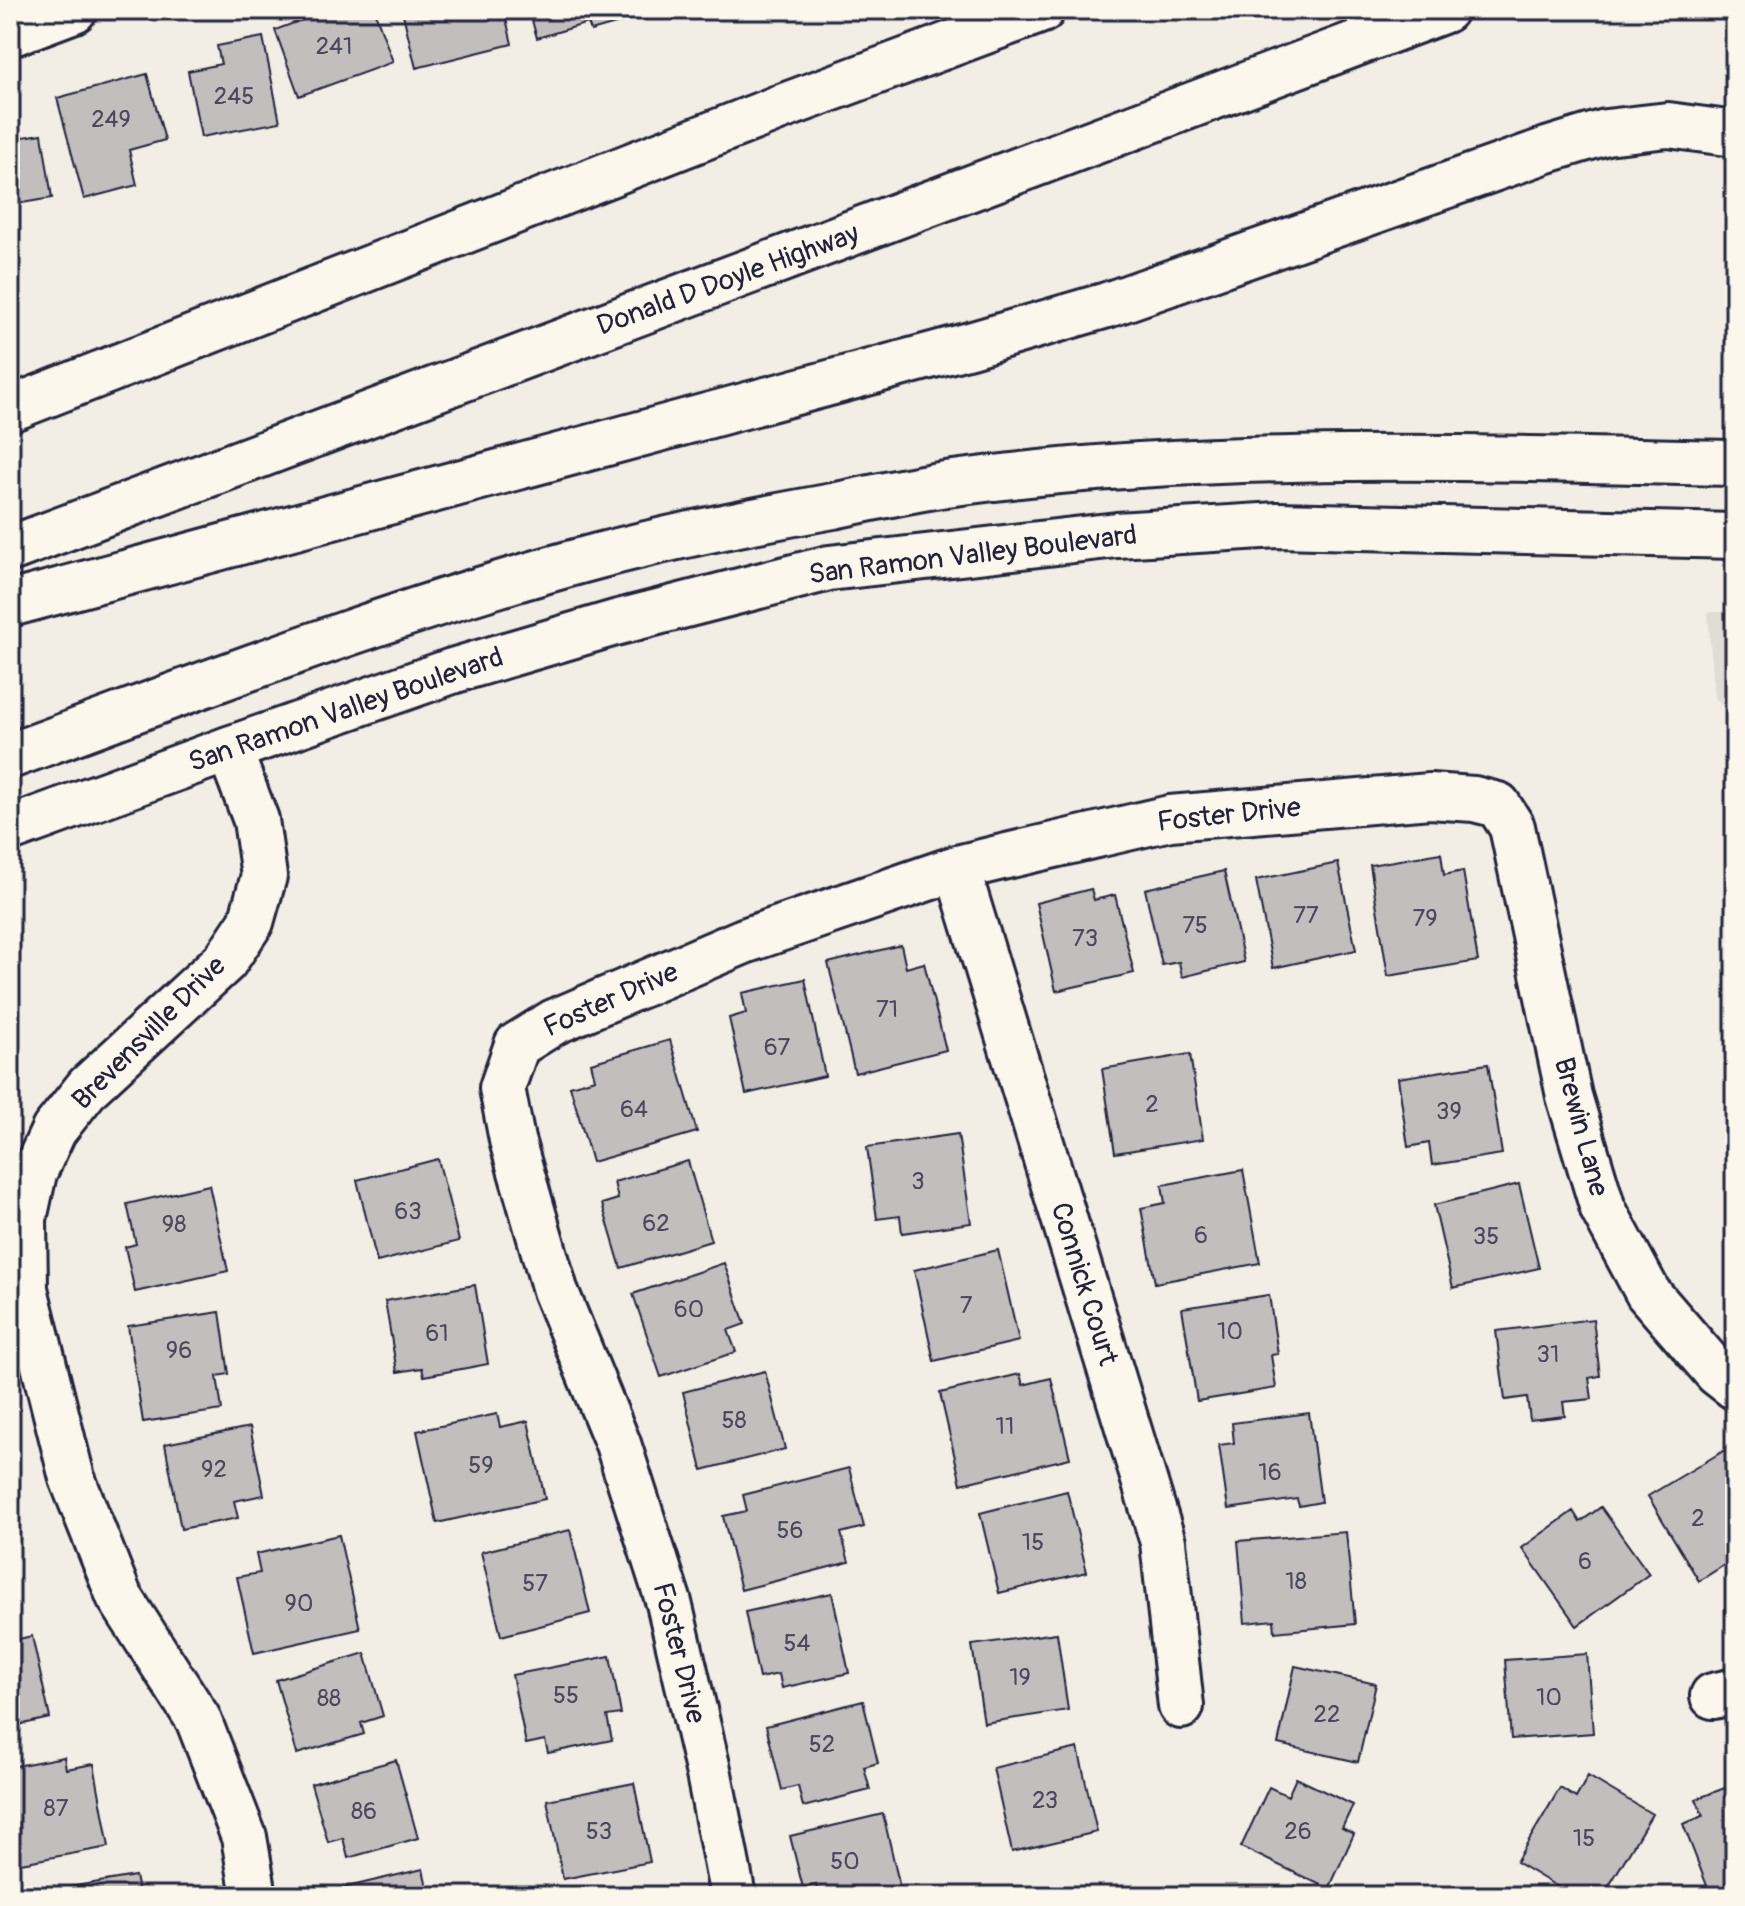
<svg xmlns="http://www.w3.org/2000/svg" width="1745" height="1906" font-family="Pangolin,sans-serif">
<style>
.built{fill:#e0dcd6}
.building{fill:#c2bebe;stroke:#22223b;stroke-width:2}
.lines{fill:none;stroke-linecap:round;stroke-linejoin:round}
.minor-casing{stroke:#22223b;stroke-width:50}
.secondary-casing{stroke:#22223b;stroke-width:50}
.motorway-casing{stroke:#22223b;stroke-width:50}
.minor{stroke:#fbf7ec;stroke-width:44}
.secondary{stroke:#fbf7ec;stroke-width:44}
.motorway{stroke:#fbf7ec;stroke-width:44}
.labels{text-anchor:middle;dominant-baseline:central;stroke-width:7;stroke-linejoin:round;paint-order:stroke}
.number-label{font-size:24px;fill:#4a495c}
.street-label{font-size:28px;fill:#22223b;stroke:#fbf7ec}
</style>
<rect width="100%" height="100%" fill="#f2eee5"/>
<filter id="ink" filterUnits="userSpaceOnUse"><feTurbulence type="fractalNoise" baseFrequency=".0125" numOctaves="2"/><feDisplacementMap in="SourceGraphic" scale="16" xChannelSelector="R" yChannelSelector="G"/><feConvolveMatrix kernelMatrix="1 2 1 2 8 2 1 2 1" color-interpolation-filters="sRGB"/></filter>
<g filter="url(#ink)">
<!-- built -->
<path class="built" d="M1708 612H1735V719L1714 697Z"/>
<!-- building -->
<path class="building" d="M329 10H374L393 62 299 96 275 30Z
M402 10H504L512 44 416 68Z
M529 10H631L633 19 591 31 588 23 537 38Z
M263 37 280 122 201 137 188 71 221 64 217 46Z
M147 74 165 140 129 150 137 185 84 199 57 98Z
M42 134 52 198 10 205V139Z
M1441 853 1444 875 1463 871 1478 961 1388 976 1370 865Z
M1338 863 1356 950 1273 968 1256 880Z
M1224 871 1244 962 1182 977 1179 962 1162 965 1145 889Z
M1091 889 1094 900 1115 895 1134 973 1056 991 1036 903Z
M901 945 906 968 924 963 946 1050 855 1073 828 963Z
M805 979 825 1076 746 1094 729 1018 746 1013 742 993Z
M670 1040 697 1132 592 1162 570 1086 595 1079 591 1063Z
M1190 1054 1203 1139 1115 1153 1102 1069Z
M1488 1064 1502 1154 1432 1165 1429 1143 1408 1147 1398 1078Z
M958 1134 971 1223 902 1233 900 1216 877 1219 867 1147Z
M438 1159 459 1241 377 1262 357 1180Z
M688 1161 711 1241 621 1268 602 1204 618 1199 614 1182Z
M1243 1170 1260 1263 1155 1283 1141 1208 1165 1203 1162 1185Z
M1519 1184 1539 1268 1453 1288 1434 1205Z
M209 1185 228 1271 135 1292 125 1247 136 1244 127 1204Z
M998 1250 1019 1341 934 1361 914 1270Z
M724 1263 745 1324 728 1330 736 1352 661 1377 633 1294Z
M475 1285 488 1364 424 1376 422 1368 397 1372 385 1301Z
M1269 1295 1278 1354 1271 1355 1276 1388 1197 1401 1182 1308Z
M220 1312 229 1374 217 1376 222 1410 143 1422 128 1326Z
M1593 1319 1600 1376 1589 1378 1592 1399 1563 1402 1565 1416 1530 1420 1527 1397 1505 1400 1496 1331Z
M765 1371 785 1449 702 1470 683 1392Z
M1020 1374 1023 1385 1051 1378 1070 1458 961 1484 940 1393Z
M1309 1413 1321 1502 1299 1506 1297 1499 1228 1509 1219 1445 1234 1443 1232 1423Z
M497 1414 500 1427 528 1421 545 1499 437 1523 417 1431Z
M250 1427 264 1495 234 1501 238 1518 181 1529 165 1444Z
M1725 1450 1735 1467V1558L1699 1581 1648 1496Z
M849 1468 864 1527 841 1533 849 1562 741 1590 723 1516 747 1511 743 1495Z
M1067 1491 1087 1572 999 1593 980 1513Z
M1601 1507 1649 1574 1577 1626 1522 1548 1573 1511 1580 1522Z
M570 1530 590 1613 501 1636 481 1552Z
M1346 1532 1355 1624 1275 1632 1274 1620 1245 1623 1238 1541Z
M339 1535 360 1629 254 1653 237 1577 260 1573 256 1554Z
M832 1593 849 1673 782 1688 779 1674 759 1678 745 1612Z
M1057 1633 1068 1710 984 1723 972 1645Z
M32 1636 50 1718 10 1727V1641Z
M365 1653 383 1716 361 1723 364 1734 297 1754 276 1680Z
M1587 1654 1593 1733 1511 1739 1505 1660Z
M610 1656 621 1714 607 1716 612 1740 548 1753 545 1740 526 1744 512 1675Z
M1295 1666 1376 1684 1358 1762 1278 1744Z
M863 1701 878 1763 864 1767 870 1790 803 1807 798 1786 782 1790 766 1726Z
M1078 1748 1097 1832 1012 1852 993 1768Z
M64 1757 66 1769 94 1764 109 1847 10 1865V1767Z
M396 1760 418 1838 348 1858 343 1838 328 1842 311 1784Z
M1588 1776 1652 1814 1603 1896H1573L1516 1862 1560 1788 1576 1798Z
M1296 1778 1353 1805 1342 1828 1354 1834 1329 1889 1241 1847 1269 1787 1288 1796Z
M634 1783 650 1862 563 1879 547 1800Z
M1735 1784V1888L1711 1896 1683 1824 1703 1816 1696 1799Z
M883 1814 902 1896H818L816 1885 803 1888 790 1836Z
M423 1869 429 1896H345L343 1888Z
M135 1876 139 1896H47L46 1891Z"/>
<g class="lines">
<defs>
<path id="minor" d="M10 34 74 10
M229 749 256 820 264 876 251 922 225 961 88 1087 54 1130 34 1173 24 1219 25 1289 72 1478 119 1596 198 1719 244 1837 254 1896
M957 868 1163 1542 1181 1706
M1713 1696 1735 1691
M733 1896 709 1774 669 1603 618 1444 555 1290 512 1140 502 1088 517 1045 554 1022 744 941 957 868 998 858 1170 818 1430 796 1474 799 1498 805 1512 827 1569 1096 1603 1209 1648 1293 1717 1373 1735 1387"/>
<path id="secondary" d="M10 756C204 685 398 609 598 556 675 536 754 520 833 506 870 498 908 490 946 484 1206 448 1473 458 1735 463
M10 829 229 749 452 671 615 623 829 568 1117 535 1278 525 1735 536"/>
<path id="motorway" d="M10 409 776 109 1042 10
M10 549 1445 10
M10 604 970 345 1107 305 1547 150 1606 132 1668 125 1735 134"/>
</defs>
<!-- minor casing -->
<use href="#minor" class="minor-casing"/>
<!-- secondary casing -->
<use href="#secondary" class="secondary-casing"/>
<!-- motorway casing -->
<use href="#motorway" class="motorway-casing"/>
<!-- minor -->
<use href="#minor" class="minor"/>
<!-- secondary -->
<use href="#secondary" class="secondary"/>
<!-- motorway -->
<use href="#motorway" class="motorway"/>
</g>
</g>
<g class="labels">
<!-- number labels -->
<g class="number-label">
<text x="334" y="46">241</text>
<text x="234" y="96">245</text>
<text x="111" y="119">249</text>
<text x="1306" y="915">77</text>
<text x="1425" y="918">79</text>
<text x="1195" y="925">75</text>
<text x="1085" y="938">73</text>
<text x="887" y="1009">71</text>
<text x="777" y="1047">67</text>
<text x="1152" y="1104">2</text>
<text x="634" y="1109">64</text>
<text x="1449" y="1111">39</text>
<text x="918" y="1181">3</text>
<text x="408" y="1211">63</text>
<text x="656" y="1223">62</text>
<text x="174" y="1224">98</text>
<text x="1201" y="1235">6</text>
<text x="1486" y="1236">35</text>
<text x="966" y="1305">7</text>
<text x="689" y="1309">60</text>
<text x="1230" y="1331">10</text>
<text x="437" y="1333">61</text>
<text x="179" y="1350">96</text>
<text x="1548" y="1354">31</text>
<text x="734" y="1420">58</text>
<text x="1005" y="1426">11</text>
<text x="481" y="1465">59</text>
<text x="214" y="1469">92</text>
<text x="1270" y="1472">16</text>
<text x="1698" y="1518">2</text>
<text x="790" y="1530">56</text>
<text x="1033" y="1542">15</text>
<text x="1585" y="1561">6</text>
<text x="1296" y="1581">18</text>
<text x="535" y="1583">57</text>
<text x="299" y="1603">90</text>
<text x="797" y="1643">54</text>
<text x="1020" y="1677">19</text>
<text x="566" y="1695">55</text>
<text x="1549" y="1697">10</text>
<text x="329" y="1698">88</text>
<text x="1327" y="1714">22</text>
<text x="822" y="1744">52</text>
<text x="1045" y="1800">23</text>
<text x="56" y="1808">87</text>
<text x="364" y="1811">86</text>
<text x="599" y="1831">53</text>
<text x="1298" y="1831">26</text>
<text x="1584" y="1838">15</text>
<text x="845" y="1861">50</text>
</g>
<!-- street labels -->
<g class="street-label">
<text transform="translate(728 280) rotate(-20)">Donald D Doyle Highway</text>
<text transform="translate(973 555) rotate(-7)">San Ramon Valley Boulevard</text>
<text transform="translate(346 710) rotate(-19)">San Ramon Valley Boulevard</text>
<text transform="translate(1229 815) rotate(-6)">Foster Drive</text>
<text transform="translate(611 1000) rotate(-24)">Foster Drive</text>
<text transform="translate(149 1033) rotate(-45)">Brevensville Drive</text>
<text transform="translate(1581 1127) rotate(75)">Brewin Lane</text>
<text transform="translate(1084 1284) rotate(73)">Connick Court</text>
<text transform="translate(679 1653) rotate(76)">Foster Drive</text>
</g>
</g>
<!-- margin -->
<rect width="1745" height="1906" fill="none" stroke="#fbf7ec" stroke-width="40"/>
<rect x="20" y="20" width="1705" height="1866" fill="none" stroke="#22223b" stroke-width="3" filter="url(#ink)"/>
</svg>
